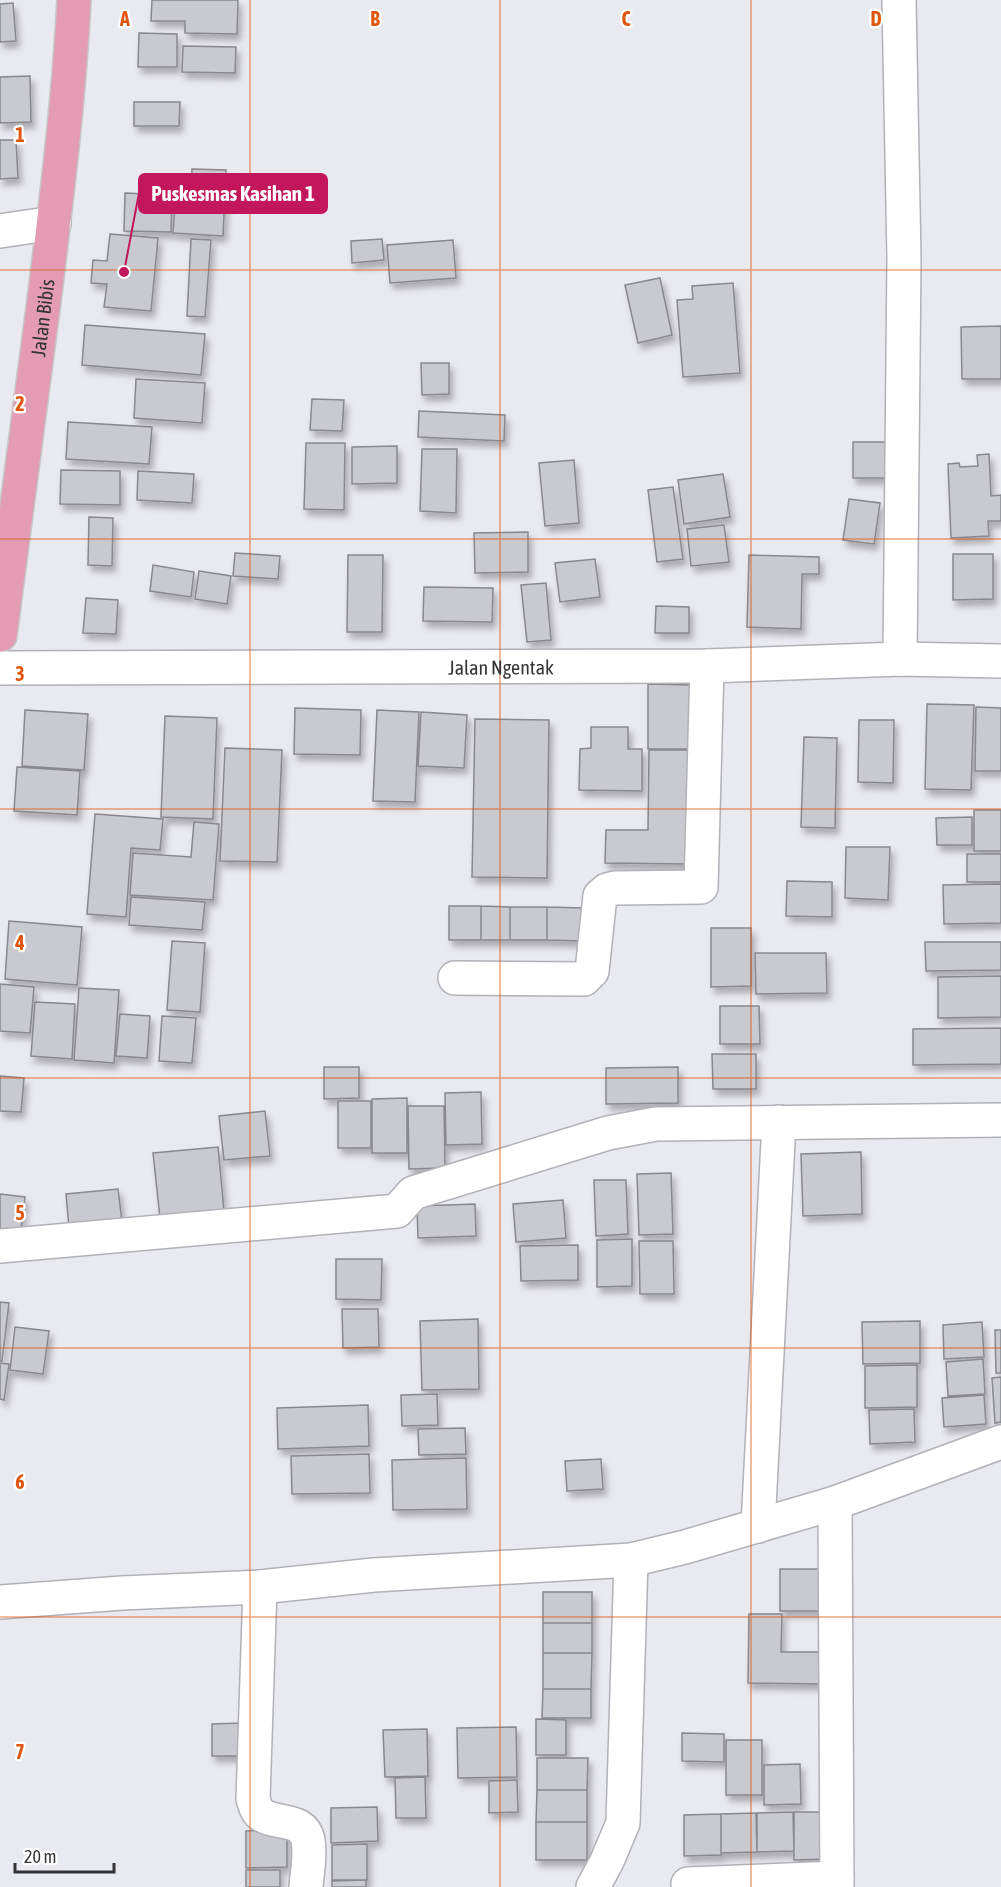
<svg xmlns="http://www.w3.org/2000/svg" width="1001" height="1887" font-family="'Asap Condensed',sans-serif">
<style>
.building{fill:#c9c9d0;stroke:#88888e;stroke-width:1.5;filter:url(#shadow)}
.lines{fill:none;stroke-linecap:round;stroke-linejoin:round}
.minor-casing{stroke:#b1b1b7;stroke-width:36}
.major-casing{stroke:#c6c6c7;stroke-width:36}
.minor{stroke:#fff;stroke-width:33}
.major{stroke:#e39cb3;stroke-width:33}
.grid{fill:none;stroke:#df570e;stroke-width:1.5;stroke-opacity:0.55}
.labels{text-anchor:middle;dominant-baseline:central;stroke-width:4.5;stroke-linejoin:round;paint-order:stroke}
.street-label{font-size:20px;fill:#343436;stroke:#fff}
.grid-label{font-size:20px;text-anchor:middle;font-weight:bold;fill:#df570e;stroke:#fff;stroke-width:4.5;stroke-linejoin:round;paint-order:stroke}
.leader{fill:none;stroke:#c2185b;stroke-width:2}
.callout-dot{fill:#c2185b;stroke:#fff;stroke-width:2}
.callout{fill:#c2185b;stroke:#c2185b;stroke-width:2}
.callout-label{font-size:21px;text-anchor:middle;font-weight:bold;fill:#fff}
</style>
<defs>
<filter id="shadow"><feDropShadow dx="3.5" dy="6" stdDeviation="3" flood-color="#0004"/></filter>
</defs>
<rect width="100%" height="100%" fill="#e9e9f0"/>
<!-- building -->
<path class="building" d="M152 0H238L237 34 185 33V21H151Z
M13 3 16 41 0 42V4Z
M139 33 177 34V67H138Z
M183 46 236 47 235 73 182 72Z
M30 76 31 122 0 123V77Z
M134 102H180L179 126H134Z
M0 140H16L18 178 0 179Z
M192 169 226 170 223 236 173 233 176 192 191 193Z
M125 193 172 195 171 232 124 231Z
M110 234 158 238 151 311 104 307 107 284 91 283 93 260 107 261Z
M191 239 211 240 205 317 187 316Z
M382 239 384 260 352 263 351 241Z
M453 240 456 278 390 283 387 245Z
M660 278 672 335 638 343 625 285Z
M733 283 740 373 683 377 677 300 693 299 692 286Z
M85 325 205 334 201 375 82 365Z
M1001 326V379H962L961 327Z
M421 363H449V394L422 395Z
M136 379 205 383 202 423 134 418Z
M312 399 344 400 342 431 310 430Z
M419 411 505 415 504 441 418 437Z
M68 422 152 427 149 464 66 459Z
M853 442H892L893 478H853Z
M306 443H345L344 510 304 509Z
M397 446V483L352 484V447Z
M422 449H457L456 513 420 511Z
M989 454 991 496 1001 495V521H988L989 536 951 538 948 464 959 463 960 467 978 466 977 455Z
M574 460 579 523 545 526 539 463Z
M61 470 120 471V505L60 504Z
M138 471 194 474 192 503 137 500Z
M723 474 730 517 684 524 678 480Z
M673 487 683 559 657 562 648 490Z
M849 499 880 503 874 544 843 540Z
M89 517 113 518 112 566 88 565Z
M724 525 729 562 691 566 687 529Z
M528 532V572L475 573 474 533Z
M235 553 280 556 278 579 233 576Z
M953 554H993V599L953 600Z
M348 555H383L382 632H347Z
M749 555 819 557V574H802L801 629 747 627Z
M595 559 600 597 560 602 555 563Z
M153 565 194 572 191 597 150 591Z
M199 571 231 576 227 604 195 599Z
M546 583 551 640 527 642 521 585Z
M424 587 493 588 492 622 423 621Z
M86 598 118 600 116 634 83 633Z
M656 606 689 607V633H655Z
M648 684 692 685V749H648Z
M927 704 974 705 971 790 925 789Z
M976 707 1001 708V771H975Z
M295 708 361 710 360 755 294 754Z
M25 710 88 714 84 770 22 766Z
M377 710 419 712 415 802 373 801Z
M421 712 467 715 464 768 418 766Z
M165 716 217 718 213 819 161 817Z
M475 719 549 720 547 878 472 877Z
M859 720H894L893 783 858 782Z
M591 727H628V749H642V791L579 790 580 749 591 748Z
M804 737 837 738 835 828 801 827Z
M225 748 282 750 277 862 220 861Z
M649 750H690L689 864 605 863 606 830H648Z
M17 767 80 771 77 815 14 811Z
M974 810H1001V851H974Z
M95 814 163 819 160 850 131 848 126 917 87 914Z
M972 817V845H937L936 818Z
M194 822 219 824 213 900 130 895 133 853 191 857Z
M846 847H890L888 900 845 898Z
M967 854H1001V882H967Z
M787 881 832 882V917L786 916Z
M1001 884V923L944 924 943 885Z
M131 897 205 902 202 930 129 925Z
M449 906H481V940H449Z
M481 906 510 907V940H481Z
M510 907H547V940H510Z
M547 907 584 908 583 941 547 940Z
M9 921 82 927 77 985 5 979Z
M711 928H751V986L711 987Z
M172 941 205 943 200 1012 167 1010Z
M925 942H1001V970L926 971Z
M755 953H826L827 993 756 994Z
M1001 976V1017L938 1018V977Z
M0 984 34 987 30 1033 0 1031Z
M79 988 119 990 114 1063 74 1060Z
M35 1002 75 1004 72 1059 31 1056Z
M720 1006H759L760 1044H720Z
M120 1014 150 1016 147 1058 116 1056Z
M162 1016 196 1018 192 1063 159 1061Z
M1001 1028V1064L913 1065V1029Z
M712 1054H756V1089H713Z
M324 1067H359V1098L324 1099Z
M678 1067V1103L606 1104V1068Z
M0 1076 24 1078 21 1112 0 1111Z
M481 1092 482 1144 446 1145 445 1093Z
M407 1098V1153H372V1099Z
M338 1101H371V1148H338Z
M408 1106H444L445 1168 409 1169Z
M265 1111 270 1156 224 1160 219 1116Z
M218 1147 224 1211 160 1218 153 1153Z
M861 1152 862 1214 803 1216 801 1154Z
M671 1173 673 1234 639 1235 637 1174Z
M594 1180H626L628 1234 596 1236Z
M118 1189 122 1222 69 1227 66 1194Z
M0 1194 25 1197 20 1237 0 1234Z
M563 1200 566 1238 516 1242 513 1204Z
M475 1204 476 1236 418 1238 417 1206Z
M632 1239V1286L597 1287V1240Z
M639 1241H673L674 1294H640Z
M578 1245V1280L521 1281 520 1246Z
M336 1259H382L381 1300 336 1299Z
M0 1302 9 1303 2 1361H0Z
M342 1309H378L379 1347 343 1348Z
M478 1319 479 1389 422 1390 420 1321Z
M920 1321V1363L863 1364 862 1322Z
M982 1322 984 1357 944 1359 943 1325Z
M15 1327 49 1331 43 1374 10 1370Z
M995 1330H1001V1373H996Z
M983 1359 985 1394 948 1396 946 1362Z
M0 1363 9 1364 4 1400 0 1399Z
M917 1365V1407L865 1408V1366Z
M1001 1377V1422L995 1423 992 1378Z
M437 1394 438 1425 402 1426 401 1395Z
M984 1395 986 1424 944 1427 942 1398Z
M368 1405 369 1446 278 1449 277 1408Z
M914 1409 915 1442 870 1444 869 1410Z
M465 1428 466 1454 419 1455 418 1429Z
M369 1454 370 1493 292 1494 291 1456Z
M466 1458 467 1509 393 1510 392 1460Z
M601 1459 603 1489 567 1491 565 1461Z
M780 1569H825L824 1611H780Z
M543 1592H592V1623H543Z
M749 1614H782L781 1652H823V1684L748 1683Z
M543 1623H592V1653H543Z
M543 1653H592L591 1689H543Z
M543 1689H591V1718H542Z
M536 1719 566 1720V1755H536Z
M242 1723V1756H212V1724Z
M516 1727 517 1777 458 1778 457 1728Z
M427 1729 428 1776 385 1777 383 1730Z
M682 1733 724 1734V1762L682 1761Z
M726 1740H762V1795H726Z
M537 1758H588L587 1790H537Z
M800 1764 801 1804 764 1805V1765Z
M425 1777 426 1818H396L395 1778Z
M517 1780 518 1812 489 1813V1781Z
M537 1790H587V1822H536Z
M377 1807 378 1841 331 1843V1808Z
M793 1812 794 1851 757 1852V1813Z
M794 1812H828L829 1859 794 1860Z
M756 1813 757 1852 721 1853V1814Z
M721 1814V1855L684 1856V1815Z
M536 1822H587V1860H536Z
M287 1830V1867L246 1868V1831Z
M367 1844V1880H332V1845Z
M246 1870H280V1887H246Z
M366 1880V1887H332V1881Z"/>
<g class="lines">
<defs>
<g id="minor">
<path d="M899 0 904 258 900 659"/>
<path d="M0 231 54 223"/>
<path id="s1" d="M0 668 707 666 900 659 1001 661"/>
<path d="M455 978 584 979 592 971 600 896 607 890 615 888 701 887 707 666"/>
<path d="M0 1246 397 1211 413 1193 608 1133 656 1124 1001 1120"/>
<path d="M835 1503 837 1887"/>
<path d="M758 1526 779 1122"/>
<path d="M260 1587 253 1799C255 1804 256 1812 262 1815 277 1825 303 1817 308 1840 311 1855 307 1872 306 1887"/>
<path d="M0 1602 122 1593 260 1587 374 1575 631 1560 685 1547 835 1503 1001 1442"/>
<path d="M688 1884 837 1878"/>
<path d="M593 1887 607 1861 623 1823 631 1560"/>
</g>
<g id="major">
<path id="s2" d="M0 635C16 521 31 407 45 293 57 195 69 98 74 0"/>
</g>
</defs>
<!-- minor casing -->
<use href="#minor" class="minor-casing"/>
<!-- major casing -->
<use href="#major" class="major-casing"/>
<!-- minor -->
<use href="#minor" class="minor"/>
<!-- major -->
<use href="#major" class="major"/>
</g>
<!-- grid -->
<path class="grid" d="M250 0V1887M500 0V1887M751 0V1887M0 270H1001M0 539H1001M0 809H1001M0 1078H1001M0 1348H1001M0 1617H1001"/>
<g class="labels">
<!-- street labels -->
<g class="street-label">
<text stroke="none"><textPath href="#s2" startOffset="320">Jalan Bibis</textPath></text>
<text stroke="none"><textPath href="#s1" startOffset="501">Jalan Ngentak</textPath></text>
</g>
</g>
<g class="grid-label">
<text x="125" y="26">A</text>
<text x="375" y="26">B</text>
<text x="626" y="26">C</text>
<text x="876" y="26">D</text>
<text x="20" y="142">1</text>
<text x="20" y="411">2</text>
<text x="20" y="681">3</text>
<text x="20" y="950">4</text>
<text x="20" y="1220">5</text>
<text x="20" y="1489">6</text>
<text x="20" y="1759">7</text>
</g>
<!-- callouts -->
<path class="leader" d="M124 272L139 193"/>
<circle class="callout-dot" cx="124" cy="272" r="6"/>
<rect class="callout" x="139" y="174" width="188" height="39" rx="6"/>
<g class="callout-label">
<text x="233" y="201">Puskesmas Kasihan 1</text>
</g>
<!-- scale -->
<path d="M15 1863v9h99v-9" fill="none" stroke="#343436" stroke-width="3"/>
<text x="24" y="1863" font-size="18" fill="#343436" stroke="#ffffff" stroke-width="4.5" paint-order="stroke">20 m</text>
</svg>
